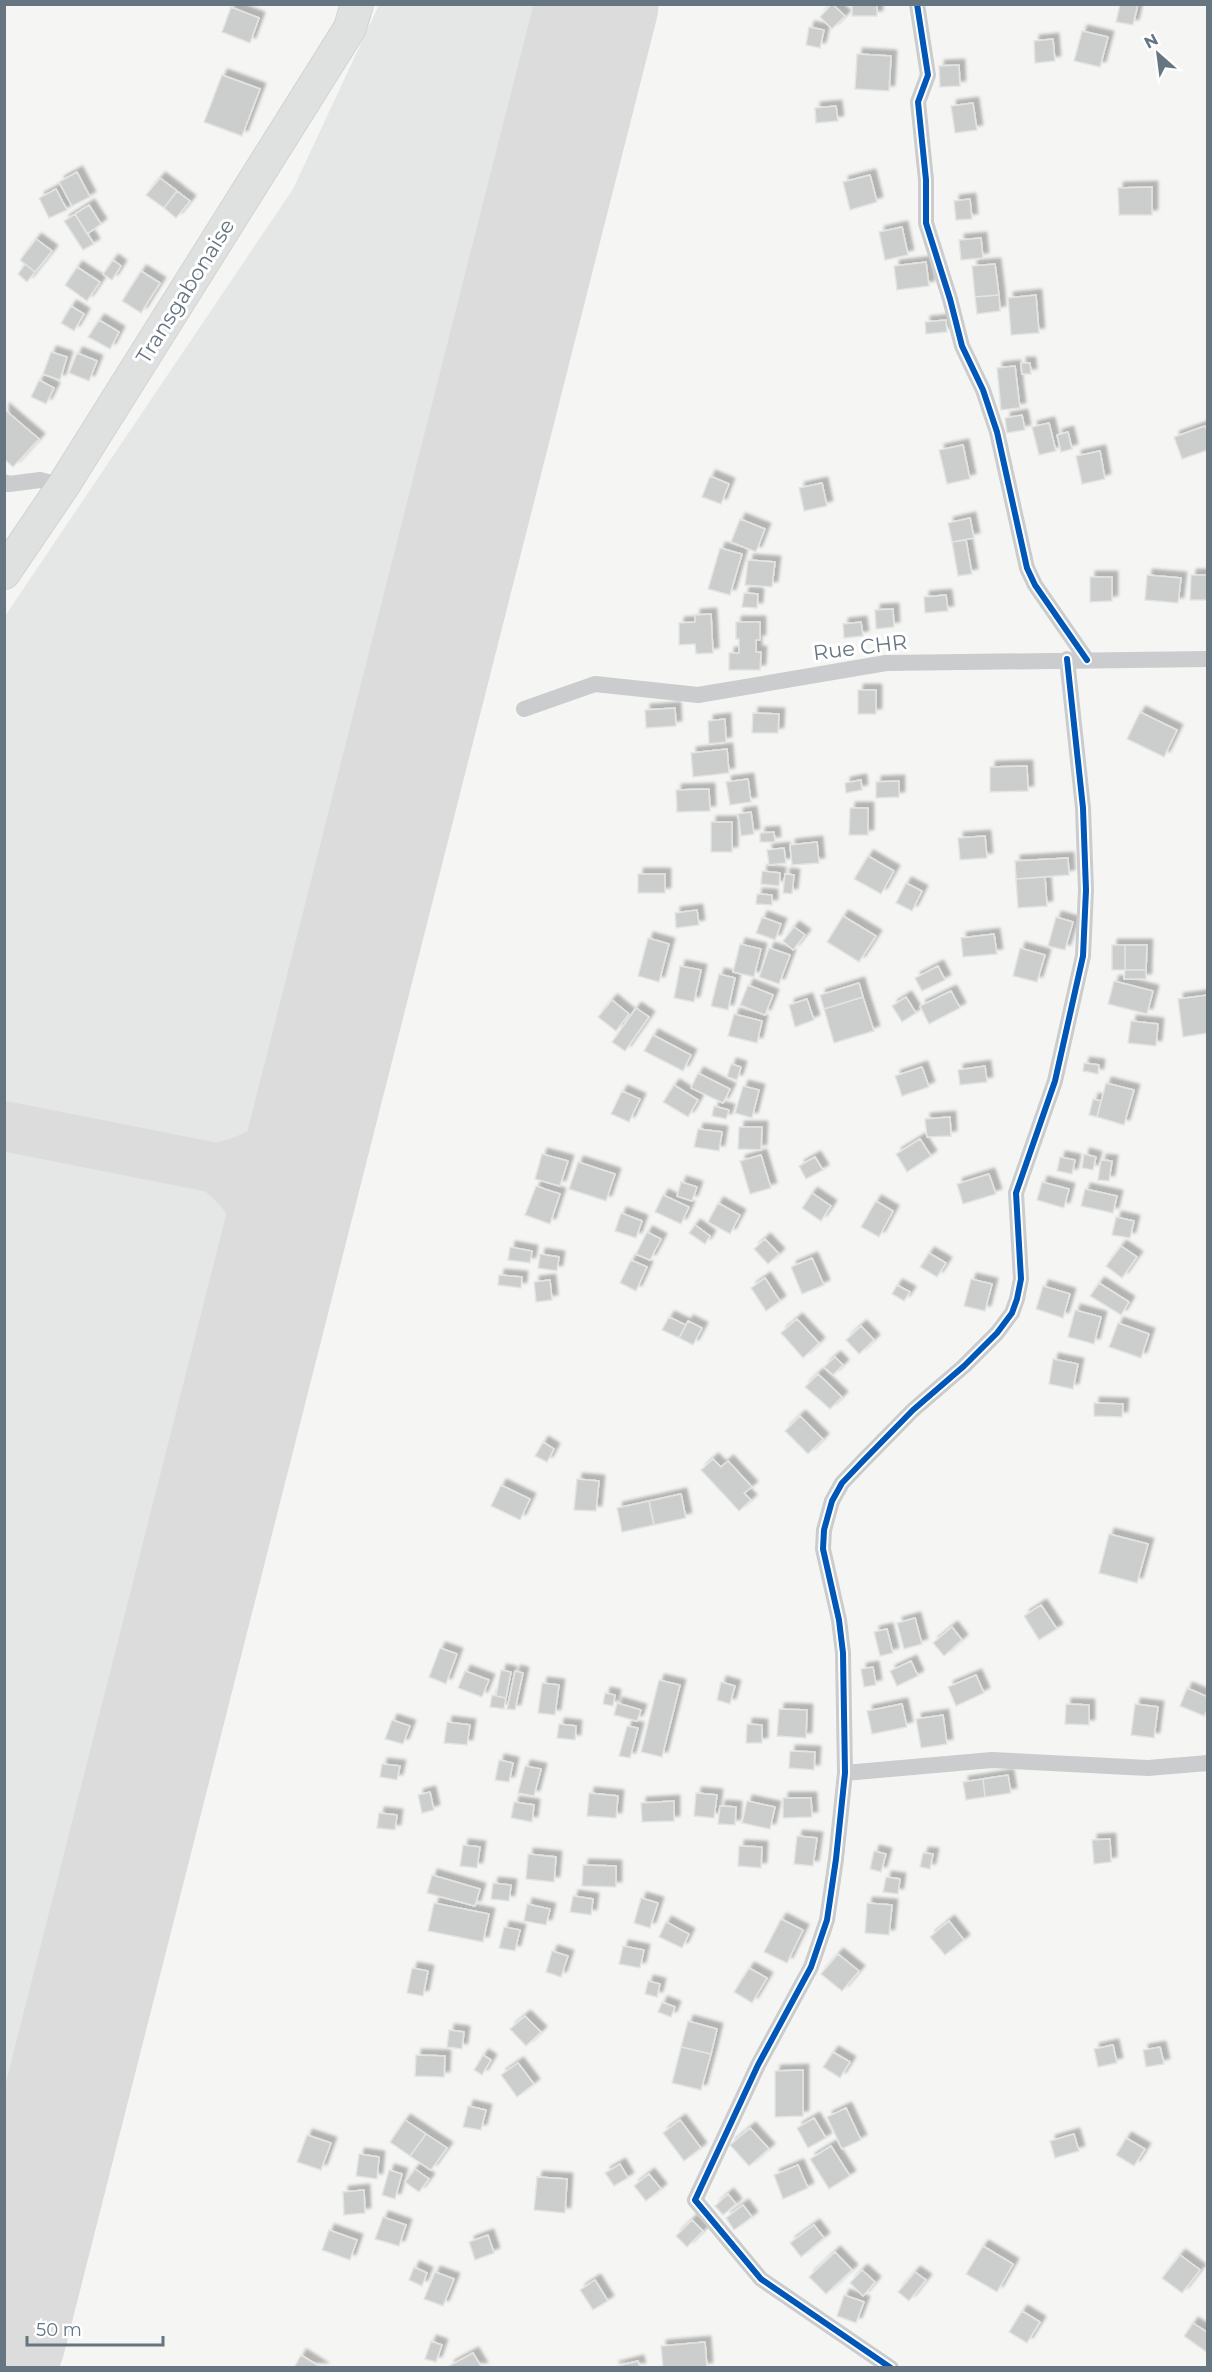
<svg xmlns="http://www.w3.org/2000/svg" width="1212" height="2372" font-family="Montserrat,sans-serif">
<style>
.built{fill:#e5e6e6}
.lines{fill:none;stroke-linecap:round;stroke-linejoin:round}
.taxiway{stroke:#dbdcdb;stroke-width:50}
.runway{stroke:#dbdcdb;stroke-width:123}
.building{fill:#cccece;stroke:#e4e4e3;stroke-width:1.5;filter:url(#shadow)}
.highway-casing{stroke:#d2d3d3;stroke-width:34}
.street{stroke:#cacccd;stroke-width:16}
.highway{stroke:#dfe0e0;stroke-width:32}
.cycleway-casing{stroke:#fff;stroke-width:10}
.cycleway{stroke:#0057b8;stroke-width:6}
.labels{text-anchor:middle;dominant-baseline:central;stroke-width:6;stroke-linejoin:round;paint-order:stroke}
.street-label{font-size:21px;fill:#657582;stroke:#fff}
</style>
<defs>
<filter id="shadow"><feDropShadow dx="5.5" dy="-5.5" stdDeviation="1.5" flood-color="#0004"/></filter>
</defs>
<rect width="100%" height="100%" fill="#f5f5f3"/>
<!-- built -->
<path class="built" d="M379 5H642L579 228 31 2367H5V616L293 189Z"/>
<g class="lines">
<!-- taxiway -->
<path class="taxiway" d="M4 1126 216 1168C265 1160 286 1135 319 1101
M216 1168C259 1201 261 1225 274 1275"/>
<!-- runway -->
<path class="runway" d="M4 2340 597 4"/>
</g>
<!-- building -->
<path class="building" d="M832 4 845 16 832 29 820 17Z
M852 4H877V16H852Z
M1120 4H1138L1133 25 1116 22Z
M231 7 259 18 250 43 222 32Z
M809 27 824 30 820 48 806 45Z
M1082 31 1108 37 1100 67 1074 61Z
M1053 39 1055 61 1035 63 1034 41Z
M857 54 891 56 889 91 855 89Z
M959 65 960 86 940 87 939 66Z
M222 75 260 89 242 136 204 122Z
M973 103 977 130 955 133 951 106Z
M836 106 838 121 816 123 815 108Z
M77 172 90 197 72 206 59 182Z
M870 175 877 202 850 210 843 182Z
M160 178 177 191 164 208 146 195Z
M1152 187V215H1119L1118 188Z
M56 189 67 210 49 218 39 198Z
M177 191 190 201 176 218 164 208Z
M970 199 972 219 956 220 954 201Z
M89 205 101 224 87 234 75 214Z
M75 214 94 244 83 250 64 221Z
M902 227 908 255 885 260 879 232Z
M981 238 983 258 961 260 959 240Z
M36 239 52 251 35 272 20 260Z
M113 260 121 266 112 280 103 274Z
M926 262 929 286 897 290 894 266Z
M25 264 35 272 27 282 18 274Z
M995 264 999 295 975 297 972 266Z
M77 267 100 282 87 301 65 285Z
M141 271 160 283 141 313 122 301Z
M999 295 1000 311 977 314 975 297Z
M1036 295 1039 333 1011 335 1008 298Z
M71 306 84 314 74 331 61 323Z
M99 320 119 332 110 349 88 337Z
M946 320 947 332 926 334 925 322Z
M51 352 67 357 60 380 43 374Z
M77 353 97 361 89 381 69 373Z
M1021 363H1030L1031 374H1022Z
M1015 366 1020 408 1001 410 997 368Z
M39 380 54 388 46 404 31 397Z
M4 409 39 439 13 467 4 459Z
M1022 415 1025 430 1007 433 1005 418Z
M1049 423 1056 451 1039 455 1032 427Z
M1205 426 1208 433V450L1182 459 1174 437Z
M1068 432 1072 449 1061 452 1057 435Z
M963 445 970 479 947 484 939 450Z
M1100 451 1105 479 1082 484 1076 456Z
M710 476 729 484 721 504 702 497Z
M822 483 827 506 804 511 799 488Z
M970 518 974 538 952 542 948 523Z
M740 519 765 529 756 552 731 542Z
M966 540 972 574 958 576 952 542Z
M720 548 742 554 730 595 708 589Z
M748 560 775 562 772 587 745 585Z
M1147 575 1181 578 1178 603 1145 600Z
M1191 575H1208L1207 600H1190Z
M1090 577H1112V601L1090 602Z
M744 593 758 594 757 608 742 607Z
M946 595 948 611 925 613 924 597Z
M893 609 894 627 876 629 875 610Z
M711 614 713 653 696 654 695 644 679 645V623L695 622V615Z
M736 622H760V640H756V652H761L760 670H729V653H739V639H736Z
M861 622 863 636 844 638 843 624Z
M858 690H876V714H858Z
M675 708 676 726 646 728 645 710Z
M1140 712 1177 730 1164 757 1127 739Z
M753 713 779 714 778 733H752Z
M725 719 726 742 709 744 708 721Z
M727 749 729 773 693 777 691 753Z
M1027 766 1028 791 990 792V767Z
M748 779 751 802 730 805 726 782Z
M861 780 862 790 846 793 845 783Z
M899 781V797L876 798V782Z
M709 789 710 811 677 812 676 790Z
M850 808H868V835H849Z
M751 812 754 834 741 836 738 814Z
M711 822H732V852H711Z
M774 832 775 842H760V833Z
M985 836 987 858 960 860 958 838Z
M817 842 819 863 792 865 790 845Z
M784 848 786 863 769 865 767 850Z
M868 856 894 871 881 894 854 879Z
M1068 858 1069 875 1016 879 1015 861Z
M762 871 780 873 779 886 761 884Z
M638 874H665V893H638Z
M785 874 794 875 792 894 783 893Z
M1045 877 1047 906 1018 908 1016 879Z
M906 883 922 891 912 911 896 903Z
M757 894 772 895V905L756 904Z
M697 910 699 925 676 928 675 913Z
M843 916 876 936 859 962 827 942Z
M762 917 781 924 775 940 756 933Z
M1056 917 1073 922 1065 950 1048 946Z
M794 927 805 935 793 950 783 941Z
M994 934 997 954 963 957 961 938Z
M648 938 669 944 659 982 638 976Z
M740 944 761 949 754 977 733 972Z
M1112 945H1125V970H1112Z
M1125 945H1147L1146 970H1125Z
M769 948 790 955 779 984 759 977Z
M1020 948 1045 955 1037 982 1013 976Z
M680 966 701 970 694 1002 674 998Z
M938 966 945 980 922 991 915 978Z
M1125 970H1146V979H1124Z
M719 974 735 978 728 1010 711 1006Z
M1114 981 1153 991 1147 1014 1108 1004Z
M859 983 863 997 824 1009 820 995Z
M748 985 773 995 765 1015 740 1005Z
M951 991 960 1008 929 1024 920 1006Z
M1208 995V1033L1183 1037 1178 999Z
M863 997 874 1031 834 1043 824 1009Z
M906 997 916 1013 902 1022 892 1006Z
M807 999 814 1020 795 1027 789 1005Z
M612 1000 629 1014 616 1031 598 1017Z
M636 1008 649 1017 625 1051 612 1042Z
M734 1014 762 1021 757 1043 728 1036Z
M1131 1021 1158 1024 1156 1046 1128 1043Z
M653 1035 691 1055 683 1071 644 1051Z
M1084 1063 1099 1065 1098 1074 1083 1071Z
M731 1064 741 1067 737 1080 727 1077Z
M985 1066 987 1082 960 1085 958 1070Z
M922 1067 929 1087 902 1096 895 1076Z
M698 1073 730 1089 723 1103 691 1088Z
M1106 1083 1134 1090 1124 1125 1097 1117Z
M674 1085 698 1100 688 1117 663 1102Z
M743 1086 759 1090 752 1118 735 1113Z
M622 1091 640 1099 629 1122 611 1114Z
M1093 1099 1101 1101 1097 1117 1089 1115Z
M714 1106 729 1110 726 1119 712 1116Z
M950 1117 951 1136 927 1137 925 1119Z
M739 1127H762L761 1150 738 1149Z
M698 1129 722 1132 719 1151 694 1147Z
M920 1139 931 1156 907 1172 896 1154Z
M542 1154 568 1161 560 1186 535 1179Z
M1084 1154 1096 1157 1093 1170 1082 1168Z
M761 1155 771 1188 750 1194 740 1161Z
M815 1157 823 1170 806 1179 799 1166Z
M1060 1157 1075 1160 1072 1174 1057 1171Z
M1101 1160 1112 1161 1109 1181 1098 1180Z
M578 1162 615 1174 606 1201 569 1189Z
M989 1174 996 1194 963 1204 957 1184Z
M681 1182 697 1187 692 1201 677 1196Z
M1042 1182 1069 1189 1064 1208 1037 1200Z
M536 1186 560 1194 550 1224 525 1215Z
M1085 1189 1117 1196 1113 1213 1081 1206Z
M812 1193 831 1206 821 1221 802 1208Z
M663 1195 689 1207 681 1224 655 1212Z
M876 1201 893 1211 879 1237 861 1227Z
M718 1203 740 1215 730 1234 708 1222Z
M621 1213 642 1221 636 1238 615 1231Z
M1116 1217 1134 1221 1130 1238 1112 1235Z
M695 1225 710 1236 705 1244 689 1233Z
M647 1232 661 1239 650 1260 636 1254Z
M765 1239 779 1254 768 1264 754 1249Z
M1121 1246 1137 1257 1122 1278 1106 1266Z
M510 1247 532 1251 530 1263 508 1260Z
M929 1253 946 1263 937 1277 920 1267Z
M540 1254 559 1257 557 1271 538 1268Z
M812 1258 824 1285 802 1294 791 1267Z
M631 1260 647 1267 636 1291 620 1283Z
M499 1275 522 1277 521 1288 498 1285Z
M765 1278 780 1301 766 1311 751 1288Z
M971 1279 992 1284 985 1311 964 1306Z
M550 1280 552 1300 536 1302 534 1282Z
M1099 1283 1129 1302 1121 1315 1090 1296Z
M897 1285 910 1292 904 1301 892 1294Z
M1043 1286 1070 1294 1063 1318 1036 1309Z
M1075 1310 1101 1317 1094 1344 1068 1337Z
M669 1317 686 1325 679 1338 662 1330Z
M797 1319 819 1343 803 1358 781 1333Z
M688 1321 702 1328 693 1345 679 1338Z
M1118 1323 1149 1334 1141 1358 1109 1347Z
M861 1326 874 1340 859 1354 846 1340Z
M835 1357 843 1365 833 1375 824 1367Z
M1053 1359 1078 1364 1073 1389 1049 1384Z
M818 1374 842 1397 830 1409 805 1387Z
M1094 1403 1123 1404 1122 1417 1094 1416Z
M800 1416 823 1439 808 1454 785 1431Z
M543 1442 554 1449 547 1462 535 1456Z
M713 1459 721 1467 728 1461 752 1487 744 1493 751 1500 739 1511 701 1470Z
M577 1479 599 1481 596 1511 574 1510Z
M501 1485 530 1499 520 1520 491 1506Z
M681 1494 686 1518 654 1525 649 1501Z
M649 1501 654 1525 622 1532 617 1508Z
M1109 1534 1148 1544 1137 1583 1099 1573Z
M1041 1605 1057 1629 1039 1640 1024 1616Z
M915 1618 922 1644 904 1649 897 1623Z
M952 1627 962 1640 944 1656 933 1643Z
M887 1629 893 1653 880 1656 874 1632Z
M440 1648 457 1654 446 1684 429 1677Z
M911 1661 918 1676 897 1686 890 1671Z
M873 1667 876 1685 864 1687 861 1669Z
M501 1670 511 1672 506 1698 496 1696Z
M465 1671 489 1680 482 1697 458 1688Z
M515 1671 523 1673 515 1710 507 1709Z
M976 1675 984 1693 956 1706 948 1687Z
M659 1680 680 1685 662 1757 641 1752Z
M721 1682 735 1686 730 1704 717 1700Z
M542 1683 559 1685 555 1715 538 1713Z
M1187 1688 1208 1697V1708L1204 1716 1180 1706Z
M605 1693 615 1695 613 1706 603 1704Z
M492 1695 506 1698 504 1709 490 1707Z
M617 1703 641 1710 637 1721 614 1715Z
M902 1704 907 1727 872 1734 867 1711Z
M1066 1704 1089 1705V1725L1065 1724Z
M1135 1704 1158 1707 1154 1738 1131 1735Z
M779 1709 807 1710 806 1738 777 1736Z
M943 1715 947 1744 921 1748 916 1719Z
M392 1720 410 1726 403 1744 385 1739Z
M447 1722 470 1725 467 1745 444 1743Z
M559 1724 576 1726 575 1740 557 1738Z
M747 1724 762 1725V1743H746Z
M627 1726 638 1728 630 1758 619 1756Z
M790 1751 815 1752 814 1770 789 1768Z
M499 1760 513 1763 509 1782 495 1780Z
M382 1764 400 1766 397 1780 380 1777Z
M525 1766 541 1769 534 1796 518 1793Z
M1008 1775 1011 1793 985 1797 983 1779Z
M983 1779 985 1797 966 1800 963 1782Z
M430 1792 434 1810 422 1813 418 1795Z
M589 1793 618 1796 616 1818 587 1816Z
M696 1793 717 1795 714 1818 694 1816Z
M783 1798H811L812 1817 783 1818Z
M674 1801V1821L642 1822 641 1803Z
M747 1801 775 1807 770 1829 742 1823Z
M514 1802 534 1805 532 1822 511 1818Z
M720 1806 736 1807 735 1825 718 1824Z
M379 1813 397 1815 395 1830 377 1828Z
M797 1836 817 1838 813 1866 794 1864Z
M1110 1839 1111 1862 1094 1864 1092 1840Z
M463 1845 480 1847 477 1868 460 1866Z
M739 1846 762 1847 761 1868 738 1866Z
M874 1851 886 1854 881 1872 870 1869Z
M923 1853 933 1854 930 1869 920 1867Z
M528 1854 556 1857 554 1882 526 1879Z
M583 1865 616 1866V1887L582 1886Z
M432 1875 480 1889 475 1906 427 1893Z
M886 1877 900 1879 898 1894 883 1892Z
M493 1883 511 1885 509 1901 491 1899Z
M573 1896 593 1899 591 1915 570 1912Z
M641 1898 658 1903 650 1928 634 1923Z
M434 1903 489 1914 483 1942 428 1931Z
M867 1903 892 1905 889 1935 865 1933Z
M527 1904 550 1909 546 1925 524 1921Z
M781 1919 803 1930 787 1963 764 1952Z
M949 1921 964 1940 945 1955 930 1937Z
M666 1922 689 1934 682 1948 659 1937Z
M504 1927 520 1930 515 1951 499 1948Z
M623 1946 644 1950 640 1968 619 1964Z
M552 1951 568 1956 561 1977 546 1972Z
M838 1954 859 1971 842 1991 821 1974Z
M412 1968 428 1971 423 1996 407 1993Z
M749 1968 767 1978 752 2003 734 1992Z
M648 1981 660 1984 657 1997 645 1994Z
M662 2002 675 2007 671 2017 658 2012Z
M525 2016 541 2032 526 2046 510 2029Z
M688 2021 717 2029 711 2054 681 2047Z
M449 2030 464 2032 462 2049 447 2047Z
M1113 2045 1117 2063 1098 2067 1094 2049Z
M681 2047 711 2054 701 2090 672 2083Z
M1160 2047 1164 2064 1146 2067 1143 2050Z
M833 2052 850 2062 840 2078 823 2067Z
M416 2055 445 2056 444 2077 415 2076Z
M483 2055 491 2060 482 2075 474 2070Z
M518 2063 534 2084 517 2097 501 2075Z
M803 2070V2116L775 2117V2071Z
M468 2106 486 2110 481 2130 463 2127Z
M846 2108 861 2140 842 2149 827 2117Z
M814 2118 826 2138 808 2148 797 2128Z
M405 2120 426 2134 410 2156 390 2142Z
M680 2120 701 2148 684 2161 663 2133Z
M750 2128 769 2149 749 2166 730 2145Z
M426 2134 447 2148 431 2170 410 2156Z
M1074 2134 1079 2151 1055 2158 1050 2141Z
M307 2135 331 2143 321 2170 297 2162Z
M1126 2138 1145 2149 1134 2166 1116 2155Z
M831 2146 850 2176 829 2189 810 2159Z
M359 2154 379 2157 377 2179 356 2176Z
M620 2164 628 2178 614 2186 605 2173Z
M798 2165 808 2188 783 2199 774 2175Z
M415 2169 429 2179 419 2192 405 2182Z
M389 2170 402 2174 395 2199 382 2195Z
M649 2174 661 2189 646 2201 634 2186Z
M537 2177 567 2179 565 2213 534 2210Z
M364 2190 365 2213 344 2215 343 2192Z
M728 2194 736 2204 723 2215 715 2206Z
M743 2205 752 2217 734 2230 726 2218Z
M383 2217 406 2225 399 2246 375 2239Z
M692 2220 703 2231 687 2247 676 2236Z
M814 2225 824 2238 801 2257 790 2243Z
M329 2230 357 2240 350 2260 322 2250Z
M488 2235 494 2253 475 2260 469 2242Z
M983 2246 1013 2264 997 2292 966 2274Z
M835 2252 852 2270 826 2294 809 2277Z
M1180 2255 1200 2270 1182 2293 1162 2278Z
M414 2267 427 2273 422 2286 409 2280Z
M862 2270 875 2282 863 2296 850 2283Z
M435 2272 454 2279 443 2306 424 2299Z
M915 2272 926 2280 909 2301 898 2292Z
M595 2280 608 2301 593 2310 580 2290Z
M844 2295 864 2302 856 2323 837 2316Z
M1022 2311 1040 2322 1027 2343 1009 2332Z
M1193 2323 1208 2333V2353L1184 2336Z
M431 2341 442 2345 436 2362 425 2359Z
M705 2342 707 2368H663L661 2346Z
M473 2353 482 2368H450L449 2366Z
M301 2355 322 2368H294Z
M638 2361 640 2368H614V2367Z"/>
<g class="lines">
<defs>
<path id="highway" d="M4 573 63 486 350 28 357 4"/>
</defs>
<!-- highway casing -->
<use href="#highway" class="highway-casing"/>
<!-- street -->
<path class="street" d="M917 4 928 75 918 102 926 180V223L950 299 962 346 983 390 997 432 1027 568 1035 585 1087 660
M4 482 9 484 40 480 63 486
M524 709 595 684 698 695 886 663 1208 659
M845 1773 992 1760 1148 1768 1208 1763
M891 2368 761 2279 695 2200 758 2065 811 1967 827 1920 836 1859 845 1773 843 1653 839 1620 823 1549 824 1530 832 1501 842 1483 863 1461 913 1410 964 1366 997 1333 1012 1313 1017 1299 1021 1279 1016 1193 1055 1081 1083 956 1086 890 1083 808 1067 659"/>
<!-- highway -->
<use href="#highway" class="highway"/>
<defs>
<path id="cycleway" d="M917 4 928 75 918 102 926 180V223L950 299 962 346 983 390 997 432 1027 568 1035 585 1087 660
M891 2368 761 2279 695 2200 758 2065 811 1967 827 1920 836 1859 845 1773 843 1653 839 1620 823 1549 824 1530 832 1501 842 1483 863 1461 913 1410 964 1366 997 1333 1012 1313 1017 1299 1021 1279 1016 1193 1055 1081 1083 956 1086 890 1083 808 1067 659"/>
</defs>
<!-- cycleway casing -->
<use href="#cycleway" class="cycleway-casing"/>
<!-- cycleway -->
<use href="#cycleway" class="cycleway"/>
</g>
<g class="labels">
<!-- street labels -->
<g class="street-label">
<text transform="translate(185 291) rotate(-58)">Transgabonaise</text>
<text transform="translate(860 647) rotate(-7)">Rue CHR</text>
</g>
</g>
<!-- border -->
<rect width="1212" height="2372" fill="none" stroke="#657582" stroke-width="12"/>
<!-- north arrow -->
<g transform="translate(1158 54) rotate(332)" stroke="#ffffff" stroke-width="4.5" paint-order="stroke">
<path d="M0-4.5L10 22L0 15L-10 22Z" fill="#657582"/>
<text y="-9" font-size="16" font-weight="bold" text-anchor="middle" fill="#657582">N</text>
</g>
<!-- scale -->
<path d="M27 2336v9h136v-9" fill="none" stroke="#657582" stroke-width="3"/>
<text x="36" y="2336" font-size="18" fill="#657582" stroke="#ffffff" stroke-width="4.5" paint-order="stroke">50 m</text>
</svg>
